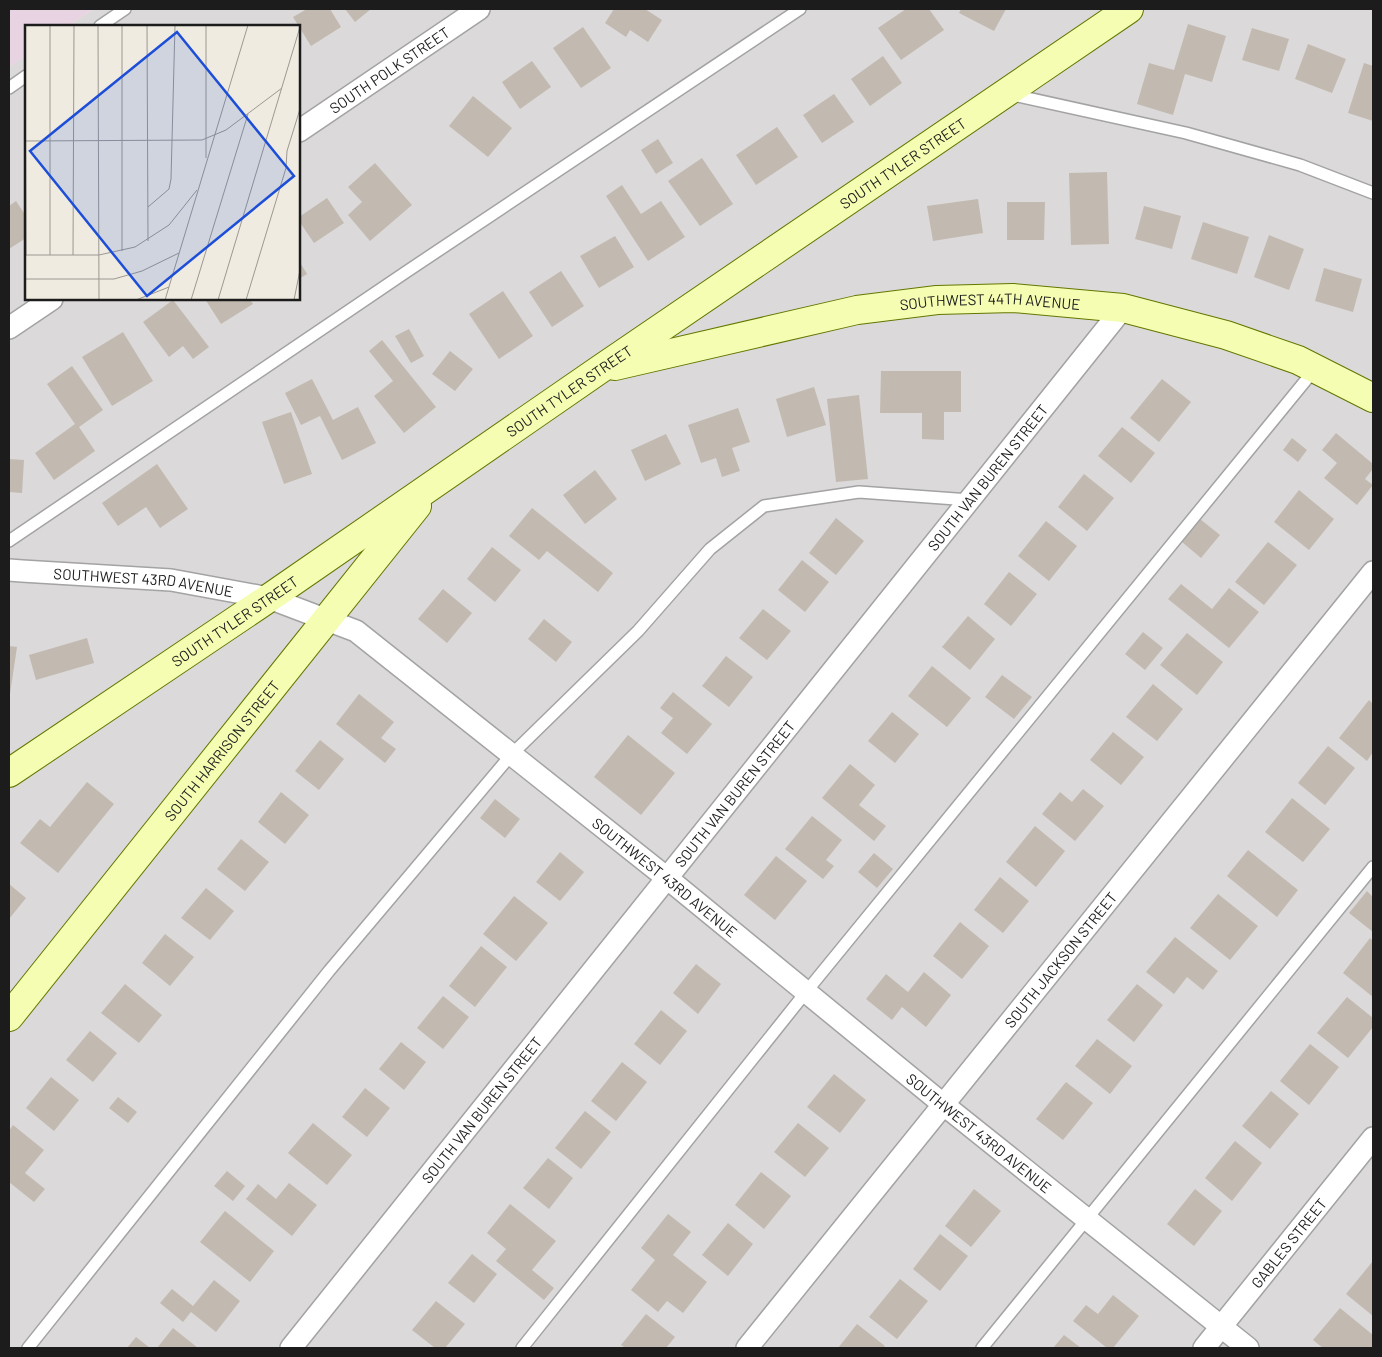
<svg xmlns="http://www.w3.org/2000/svg" width="1382" height="1357" font-family="Barlow,sans-serif">
<style>
.residential{fill:#dbd9d9}
.industrial{fill:#e8d3e3}
.building{fill:#c2bab1}
.lines{fill:none;stroke-linecap:round;stroke-linejoin:round}
.lane-casing{stroke:#a3a3a3;stroke-width:14}
.street-casing{stroke:#a3a3a3;stroke-width:24}
.secondary-casing{stroke:#637700;stroke-width:30}
.lane{stroke:#fff;stroke-width:11}
.street{stroke:#fff;stroke-width:21}
.secondary{stroke:#f4fdb1;stroke-width:28}
.labels{text-anchor:middle;dominant-baseline:central;stroke-width:4;stroke-linejoin:round;paint-order:stroke}
.street-label{font-size:15px;fill:#1c1c1c;stroke:#fff}
.inset-road{fill:none;stroke:#9b9892;stroke-width:1}
.view{fill:#1d4ed8;fill-opacity:0.15;stroke:#1d4ed8;stroke-width:2.5}
.inset-edge{fill:none;stroke:#1c1c1c;stroke-width:2.5}
</style>
<rect width="100%" height="100%" fill="#efebe1"/>
<!-- residential -->
<path class="residential" d="M93 9H1373V1348H9V67L26 55V299H299V26H68Z"/>
<!-- industrial -->
<path class="industrial" d="M9 9H93L68 26H26V55L9 67Z"/>
<!-- building -->
<path class="building" d="M307 9H330L341 27 311 46 293 17Z
M345 9H371L355 22Z
M614 9H645L662 20 648 42 630 30 626 37 605 23Z
M906 9H929L944 30 901 60 878 28Z
M961 9H1006L994 31 959 13Z
M1188 24 1226 36 1212 82 1185 74 1173 115 1137 104 1149 63 1174 70Z
M583 27 611 68 581 88 553 48Z
M1252 28 1289 39 1279 71 1242 60Z
M1308 44 1346 59 1332 93 1295 79Z
M883 56 902 83 870 106 851 79Z
M532 61 551 87 520 109 502 82Z
M1364 63 1373 66V121L1348 113Z
M834 94 854 122 822 143 803 115Z
M473 96 512 128 488 157 449 126Z
M777 127 798 157 756 185 736 155Z
M658 139 673 163 656 174 641 150Z
M702 158 733 204 700 226 668 181Z
M375 163 412 205 370 241 348 215 362 202 348 187Z
M1107 172 1109 244 1071 245 1069 173Z
M622 185 641 214 661 201 685 237 648 261 606 196Z
M327 198 344 223 314 243 299 221V217Z
M978 199 983 233 933 241 927 206Z
M16 201 26 216V238L9 249V206Z
M1007 202H1045L1044 240H1007Z
M1144 206 1181 216 1172 249 1135 239Z
M1203 222 1249 237 1237 274 1191 259Z
M1269 235 1304 249 1289 290 1254 277Z
M615 236 634 267 599 288 580 256Z
M299 261 307 274 299 279Z
M1324 268 1362 279 1353 312 1315 301Z
M561 271 584 306 552 327 529 292Z
M503 291 533 336 499 359 469 314Z
M205 299H250L253 304 221 324Z
M173 300 209 347 193 359 183 346 169 357 143 322Z
M409 329 424 356 411 363 395 336Z
M123 332 153 381 112 406 82 357Z
M382 340 436 407 404 433 374 396 393 381 369 351Z
M450 351 473 369 455 391 432 374Z
M72 366 103 410 79 427 95 451 54 480 35 453 75 424 47 384Z
M881 371H961V412H944V440L922 439V413H880Z
M312 379 333 420 358 407 376 443 342 460 320 416 301 425 285 393Z
M1162 379 1191 402 1159 442 1130 418Z
M814 387 826 425 787 437 776 399Z
M859 395 868 479 836 482 827 399Z
M738 408 750 442 732 448 740 471 722 477 716 458 701 463 688 425Z
M291 412 312 474 284 484 262 422Z
M1122 427 1155 453 1131 483 1098 456Z
M1336 433 1373 464V469L1365 479 1373 485 1357 505 1324 478 1337 463 1322 450Z
M666 434 681 464 645 481 631 450Z
M1292 438 1307 450 1298 462 1283 450Z
M9 459 24 460 22 493 9 492Z
M157 464 188 509 160 528 146 507 118 526 102 503Z
M595 470 617 499 585 524 563 495Z
M1084 474 1114 498 1087 531 1058 507Z
M1299 490 1334 519 1309 550 1274 522Z
M532 508 613 573 598 592 547 551 539 560 509 536Z
M836 518 864 541 836 575 809 553Z
M1200 519 1220 535 1201 558 1182 542Z
M1046 521 1077 546 1049 581 1018 556Z
M1268 542 1297 565 1264 605 1235 582Z
M492 547 521 570 495 602 467 579Z
M802 560 829 582 805 612 778 590Z
M1009 572 1037 594 1011 626 984 604Z
M1181 584 1212 609 1229 588 1259 612 1229 648 1168 599Z
M443 589 472 613 447 643 418 619Z
M763 609 791 631 767 660 739 638Z
M968 616 995 639 970 670 942 647Z
M544 619 572 642 556 662 528 639Z
M1143 632 1163 648 1145 670 1125 654Z
M1187 633 1223 662 1197 695 1160 665Z
M87 638 94 663 36 680 29 655Z
M9 646 17 647 10 694H9Z
M726 656 753 677 729 707 702 686Z
M932 666 971 698 947 727 908 696Z
M1002 675 1032 697 1014 719 985 697Z
M1153 684 1183 709 1157 741 1126 717Z
M673 692 712 724 687 754 661 733 673 718 660 708Z
M359 694 394 722 381 738 396 749 385 763 336 724Z
M1369 700 1373 704V752L1367 761 1339 738Z
M892 712 919 734 895 763 868 741Z
M1113 732 1144 757 1121 785 1090 760Z
M628 735 675 773 641 815 594 777Z
M320 740 344 759 319 790 295 771Z
M1328 746 1355 768 1325 805 1298 783Z
M850 764 875 785 859 805 886 826 874 841 822 798Z
M87 782 114 804 58 873 20 843 40 819 50 827Z
M1083 789 1104 806 1075 841 1042 814 1060 792 1072 802Z
M281 792 309 815 285 844 258 822Z
M1292 798 1330 829 1303 862 1265 832Z
M495 799 520 819 505 838 480 818Z
M812 816 842 840 826 860 834 866 823 879 785 849Z
M1035 826 1065 851 1036 887 1006 862Z
M241 839 269 862 245 891 217 869Z
M1248 850 1298 890 1277 917 1227 876Z
M560 852 584 872 560 901 536 882Z
M874 853 893 869 877 888 858 872Z
M776 856 807 881 775 920 744 895Z
M1000 877 1029 901 1003 933 974 910Z
M9 884 26 898 9 919Z
M206 888 234 911 210 940 181 918Z
M1367 891 1373 897V932L1349 913Z
M1218 894 1258 926 1230 960 1190 928Z
M514 896 548 923 516 961 483 934Z
M960 922 989 946 962 979 933 956Z
M165 934 194 957 170 986 142 963Z
M1175 937 1218 971 1203 990 1187 977 1174 994 1146 972Z
M1370 938 1373 941V997L1343 973Z
M481 946 507 967 475 1007 449 986Z
M696 964 721 984 698 1014 673 993Z
M924 972 951 995 926 1027 902 1007 892 1020 866 999 886 974 908 992Z
M125 984 162 1015 139 1043 101 1013Z
M1137 984 1163 1005 1134 1042 1107 1020Z
M443 996 469 1017 443 1049 417 1028Z
M1347 997 1373 1018V1027L1348 1058 1317 1033Z
M661 1010 687 1031 660 1065 634 1044Z
M90 1031 117 1053 93 1082 66 1060Z
M1097 1039 1132 1066 1110 1094 1075 1066Z
M401 1042 426 1062 404 1090 379 1069Z
M1310 1044 1339 1067 1309 1105 1280 1081Z
M622 1062 647 1082 616 1121 591 1101Z
M834 1074 866 1100 840 1133 807 1107Z
M51 1077 79 1100 54 1131 26 1108Z
M1066 1082 1093 1103 1063 1140 1036 1119Z
M365 1088 390 1108 367 1137 342 1117Z
M1271 1091 1299 1114 1270 1149 1242 1126Z
M118 1097 137 1112 128 1123 109 1108Z
M585 1111 611 1132 581 1169 555 1148Z
M313 1123 352 1155 327 1185 288 1153Z
M798 1123 829 1148 805 1177 774 1152Z
M13 1125 44 1150 25 1173 45 1189 34 1202 9 1182V1131Z
M1235 1141 1262 1163 1232 1201 1205 1178Z
M548 1158 573 1178 549 1209 523 1188Z
M227 1171 245 1186 233 1201 214 1186Z
M761 1172 791 1196 764 1229 735 1205Z
M289 1183 317 1205 292 1236 246 1199 258 1184 276 1199Z
M974 1189 1001 1211 971 1247 945 1226Z
M1195 1189 1222 1211 1194 1246 1167 1224Z
M510 1204 556 1241 532 1270 554 1288 544 1300 496 1261 506 1249 487 1233Z
M225 1211 274 1251 250 1282 200 1242Z
M668 1214 691 1232 673 1255 707 1282 683 1313 667 1301 658 1312 631 1290 655 1260 641 1248Z
M728 1223 753 1244 728 1276 702 1255Z
M940 1234 968 1256 940 1291 913 1269Z
M472 1254 497 1274 474 1303 448 1283Z
M1373 1261V1316L1346 1294Z
M900 1279 928 1301 897 1339 869 1317Z
M214 1280 240 1301 216 1332 191 1312 183 1322 160 1303 172 1289 193 1306Z
M1113 1295 1139 1316 1113 1348H1107L1073 1321 1086 1305 1098 1314Z
M436 1301 465 1324 445 1348H435L412 1330Z
M1340 1308 1373 1335V1348H1323L1313 1340Z
M646 1314 675 1337 666 1348H626L621 1345Z
M857 1324 885 1346 883 1348H838Z
M173 1328 198 1348H157Z
M1064 1335 1081 1348H1053Z
M136 1337 150 1348H127Z"/>
<g class="lines">
<defs>
<path id="lane" d="M100 26 125 9
M9 88 26 76
M1009 94 1186 133 1300 165 1373 193
M9 541 406 272 800 9
M28 1348 329 971 511 755 638 631 710 549 764 506 859 492 970 500
M522 1348 806 992 1315 369
M982 1348 1373 867"/>
<g id="street">
<path id="s1" d="M299 131 479 9"/>
<path d="M9 328 52 299"/>
<path id="s2" d="M9 570 22 571 171 580 269 598 356 631 667 878 944 1105 1248 1348"/>
<path id="s3" d="M291 1348 1123 308"/>
<path id="s4" d="M747 1348 1373 572"/>
<path id="s5" d="M1204 1348 1373 1138"/>
</g>
<g id="secondary">
<path id="s6" d="M615 366 857 310 937 300 1013 298 1123 308 1226 335 1298 360 1373 398"/>
<path id="s7" d="M9 773 269 598 599 370 1129 9"/>
<path id="s8" d="M9 1017 417 506"/>
</g>
</defs>
<!-- lane casing -->
<use href="#lane" class="lane-casing"/>
<!-- street casing -->
<use href="#street" class="street-casing"/>
<!-- secondary casing -->
<use href="#secondary" class="secondary-casing"/>
<!-- lane -->
<use href="#lane" class="lane"/>
<!-- street -->
<use href="#street" class="street"/>
<!-- secondary -->
<use href="#secondary" class="secondary"/>
</g>
<g class="labels">
<!-- street labels -->
<g class="street-label">
<text stroke="none"><textPath href="#s1" startOffset="109">SOUTH POLK STREET</textPath></text>
<text stroke="none"><textPath href="#s7" startOffset="1082">SOUTH TYLER STREET</textPath></text>
<text stroke="none"><textPath href="#s6" startOffset="382">SOUTHWEST 44TH AVENUE</textPath></text>
<text stroke="none"><textPath href="#s7" startOffset="678">SOUTH TYLER STREET</textPath></text>
<text stroke="none"><textPath href="#s3" startOffset="1115">SOUTH VAN BUREN STREET</textPath></text>
<text stroke="none"><textPath href="#s2" startOffset="135">SOUTHWEST 43RD AVENUE</textPath></text>
<text stroke="none"><textPath href="#s7" startOffset="272">SOUTH TYLER STREET</textPath></text>
<text stroke="none"><textPath href="#s8" startOffset="341">SOUTH HARRISON STREET</textPath></text>
<text stroke="none"><textPath href="#s3" startOffset="710">SOUTH VAN BUREN STREET</textPath></text>
<text stroke="none"><textPath href="#s2" startOffset="750">SOUTHWEST 43RD AVENUE</textPath></text>
<text stroke="none"><textPath href="#s4" startOffset="499">SOUTH JACKSON STREET</textPath></text>
<text stroke="none"><textPath href="#s3" startOffset="305">SOUTH VAN BUREN STREET</textPath></text>
<text stroke="none"><textPath href="#s2" startOffset="1155">SOUTHWEST 43RD AVENUE</textPath></text>
<text stroke="none"><textPath href="#s5" startOffset="135">GABLES STREET</textPath></text>
</g>
</g>
<!-- overview -->
<g transform="translate(25 25)">
<rect width="275" height="275" fill="#efebe1"/>
<path class="inset-road" d="M25 0V230M73 0 74 275M97 0V226M122 0 123 216M181 0V133M0 10 1 230M0 116 177 115 201 105 257 63M123 182 144 164 146 154 150 0M1 230H74L110 222 144 200 172 165M48 230 49 0M0 254H89L117 246 154 228M111 275 144 262M140 275 223 0M166 275 223 89M193 275 275 2M221 275 261 143 262 126 275 84M269 275 275 245"/>
<path class="view" d="M152 7 269 151 122 271 5 126Z"/>
<rect width="275" height="275" class="inset-edge"/>
</g>
<!-- border -->
<rect width="1382" height="1357" fill="none" stroke="#1c1c1c" stroke-width="20"/>
</svg>
